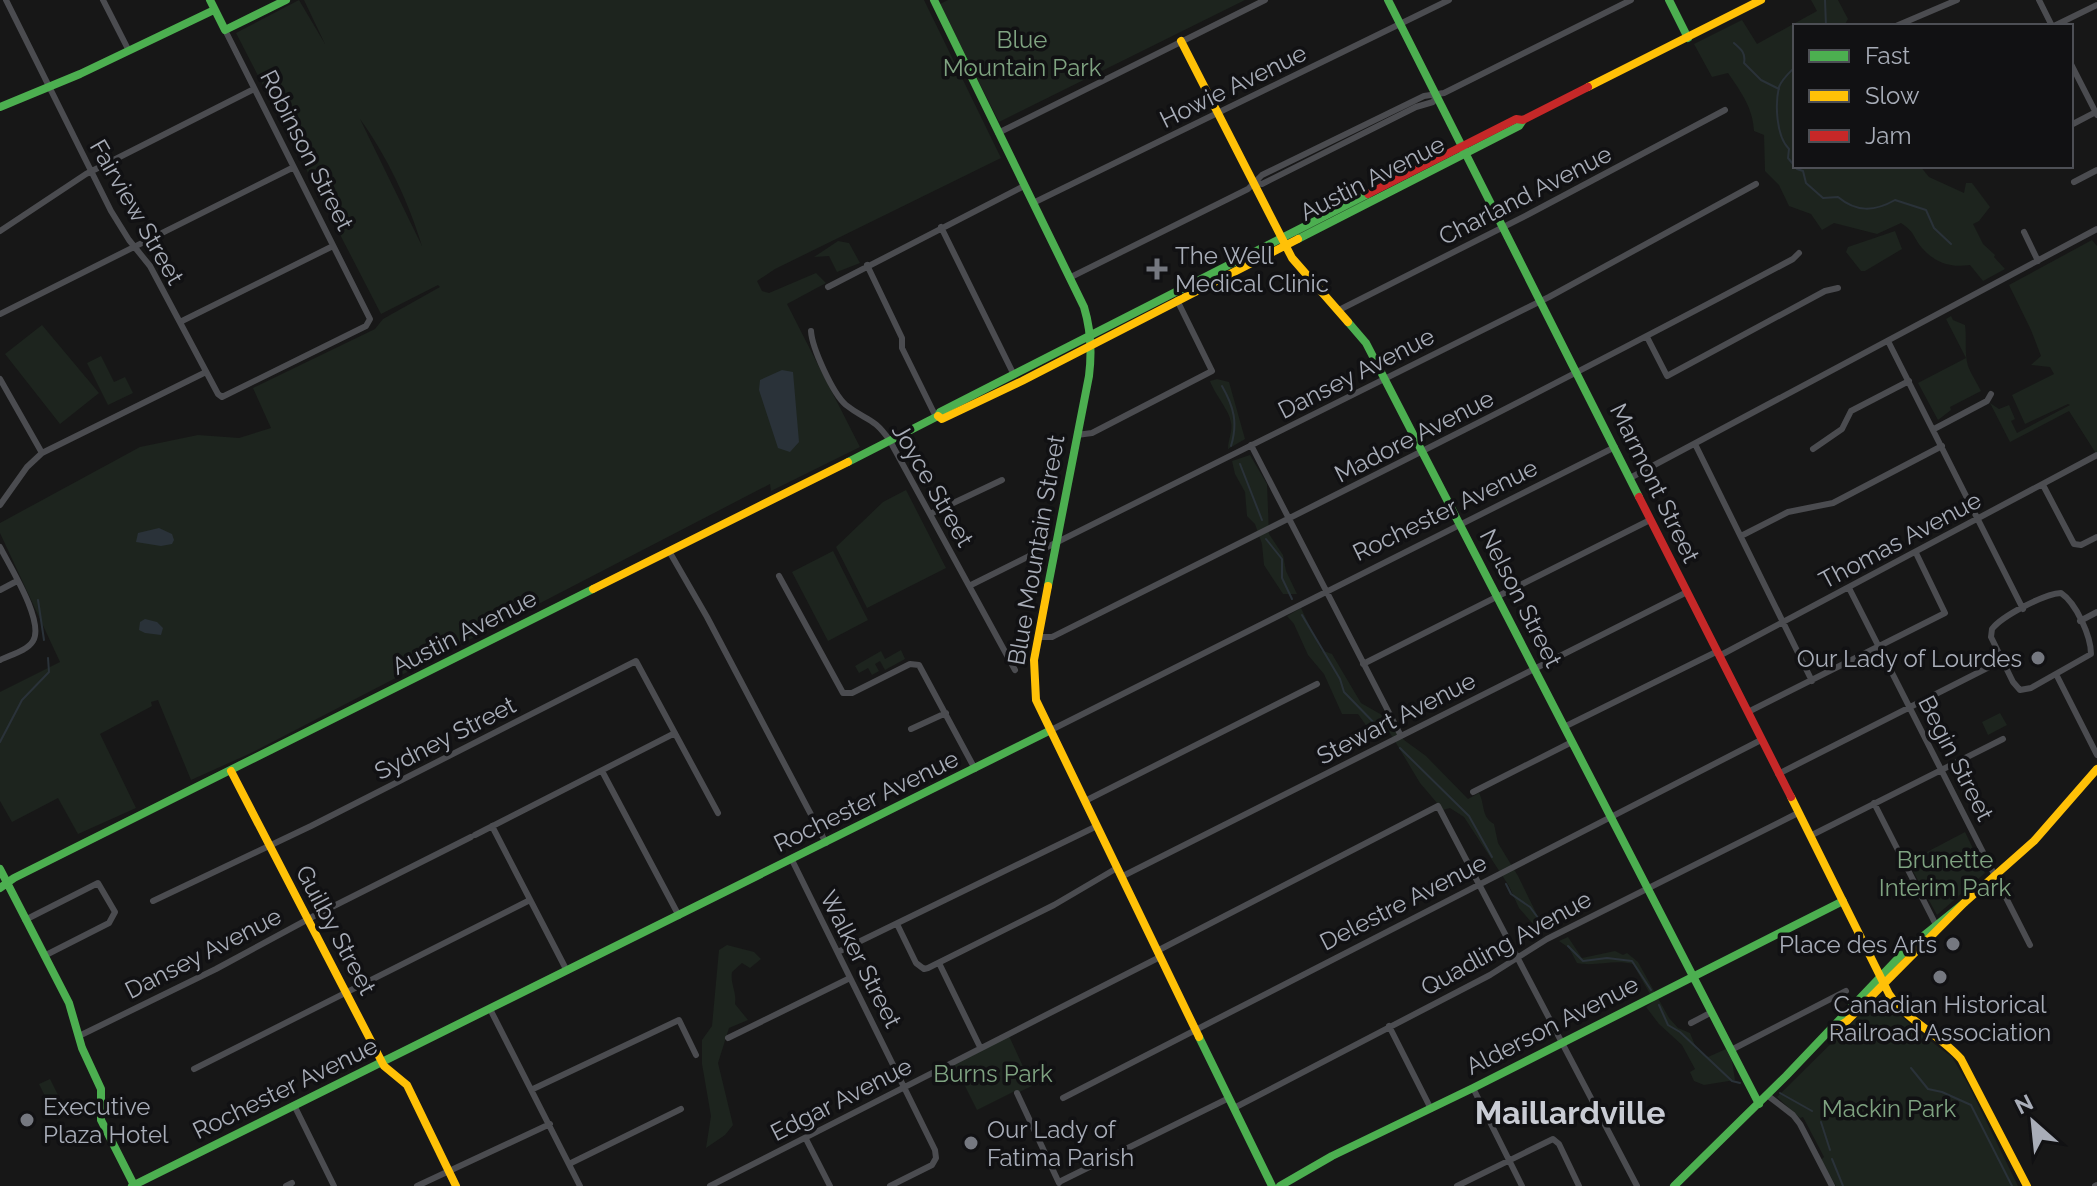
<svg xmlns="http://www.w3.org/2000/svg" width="2097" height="1186" font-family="Raleway,sans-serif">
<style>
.green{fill:#1d241e;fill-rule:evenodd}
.water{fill:#2a3239}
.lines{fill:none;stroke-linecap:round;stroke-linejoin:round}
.stream{stroke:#2a3239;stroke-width:2}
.street{stroke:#4b4c50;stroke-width:6}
.fast{stroke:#4caf50;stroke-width:8}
.slow{stroke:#ffc107;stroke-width:8}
.jam{stroke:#c62828;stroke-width:8}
.poi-dot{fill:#757880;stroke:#111113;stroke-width:3}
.labels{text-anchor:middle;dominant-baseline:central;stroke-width:7;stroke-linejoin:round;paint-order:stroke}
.park-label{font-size:24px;fill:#7fa381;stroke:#111113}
.street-label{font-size:24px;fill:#a8adb8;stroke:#111113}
.poi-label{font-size:24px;fill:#a8adb8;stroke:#111113;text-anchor:start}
.district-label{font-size:32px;font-weight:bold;fill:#c9ccd4;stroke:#111113}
</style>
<rect width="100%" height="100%" fill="#171717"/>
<!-- green -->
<path class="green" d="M299 0 325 44 304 0H924L1001 158 775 269 757 281 762 291 769 293 816 273 826 283 787 304 860 447 771 491 770 484 251 753 191 780 158 700 151 702 152 706 100 734 136 808 78 834 58 798 12 822 0 801V692L60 662 0 533V523L140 447 198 435 239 438 271 428 253 388 375 329 383 319 440 287 438 285 381 314 236 33ZM360 119C387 156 409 203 422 246Z
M948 0H1245L999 122 940 4Z
M1811 0H1838L1848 19 1844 26H1795V166H1920L1929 177 1964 193 1966 183H1972L1990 207 1979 221 1973 224 1983 244 1995 255 1994 257 2005 269 1983 281 1970 265C1951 268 1935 263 1922 248 1913 237 1915 232 1901 223L1877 234 1834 223 1822 230 1811 214 1789 206 1779 185 1765 171 1764 135 1754 131C1753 108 1741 92 1728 73L1712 77 1694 44 1742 20 1757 44 1817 11Z
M1895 231 1902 249 1865 271H1861L1846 252 1848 247Z
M2092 240 2097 246V455L2069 411 2010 442 1990 403 1999 409 2009 405 2015 419 2011 421 2017 433 2070 405 2068 404 2025 424 2012 395 2054 374 2050 367 2031 365 2041 356 2031 330 2009 285Z
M838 241 849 243 860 263 837 272 829 256 814 257Z
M1951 316 1953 320 1965 325C1967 338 1964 352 1968 366 1971 374 1977 383 1981 391L1950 407 1951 410 1938 420 1918 383 1966 358 1946 319Z
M42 325 99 393 60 424 5 354Z
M101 356 114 382 125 377 133 393 108 405 87 363Z
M1217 379 1229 382 1245 439 1228 449C1228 440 1233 431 1231 423 1230 411 1215 395 1210 381Z
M1250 455 1267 484 1269 534 1283 555 1286 571 1297 594H1283L1264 565 1262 544 1255 524 1247 516 1245 492 1235 474 1232 461Z
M906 490 946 568 867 608 836 547 883 502Z
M833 551 868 620 828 641 792 572Z
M1301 608 1321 650 1332 654 1361 703 1382 715 1404 740 1426 756 1468 799 1479 793C1485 804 1481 817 1494 824L1498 843 1518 876 1545 931 1541 933 1519 908 1509 886 1464 817 1450 808 1443 810 1420 783 1390 733 1375 738 1358 714H1342L1324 674 1308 655 1294 624 1287 616Z
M901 650 905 659 885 670 880 661 875 664 879 671 872 675 868 668 859 673 855 666 881 651 885 659Z
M2000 713 2007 725 1988 735 1982 722Z
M1965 832 1985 873 1937 915 1908 862Z
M1568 937 1582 958 1615 951 1623 955 1627 953 1638 962 1669 1018 1678 1028 1690 1033 1697 1050 1708 1057 1726 1049 1732 1061 1735 1080 1704 1085 1694 1081 1690 1072 1695 1069 1682 1045 1659 1024 1646 1007 1654 1001 1633 964C1613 959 1596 967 1577 963L1569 948 1559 941Z
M727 945 754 952 761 959 750 968 742 963 732 972C730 984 737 992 735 1004L748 1020 729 1028 718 1063 733 1125 725 1135 706 1148 711 1116 702 1064V1040L712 1026 719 950Z
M1880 995 1916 1030 1952 1057 1968 1084 2018 1186H1836L1821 1160 1824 1157 1803 1117 1800 1118 1777 1097Z
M1009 1036 1032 1086 1017 1093 1015 1091 977 1110 954 1064Z
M50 1079 63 1105 52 1110 39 1084Z"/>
<!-- water -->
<path class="water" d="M782 370 793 372 799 442 790 452 778 448 759 390 760 380Z
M159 528 172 534 174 540 172 544 161 546 136 542 138 533Z
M145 619 157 622 163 628 161 635 145 633 139 630 140 622Z"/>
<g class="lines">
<!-- stream -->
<path class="stream" d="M1825 0 1826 26
M1734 43C1741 49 1746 53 1744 63L1761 80 1779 89
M1795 67C1790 72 1782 79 1779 87 1775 104 1776 136 1789 149L1788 158 1797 169 1803 171 1806 183 1823 198 1838 197C1856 212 1874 212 1895 200L1926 210 1934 228 1951 244
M1222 386C1234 407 1238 423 1231 446
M1240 464 1262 520
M1266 539 1282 559V578L1292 599
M38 600 44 640
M1302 615 1340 679 1344 692 1383 732
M0 742 22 700 49 672 48 658
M1400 748 1469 816 1492 857
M1506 884 1511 894 1530 907 1544 926
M1568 946 1583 961 1607 958 1632 961 1651 990
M1659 1005 1668 1025 1680 1032 1732 1081 1740 1083
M1911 1068 1928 1089 1942 1092 1971 1105 2012 1186
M1780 1093 1812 1111
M1821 1122 1830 1150
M1832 1159 1843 1186"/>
<!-- street -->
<path class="street" d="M6 0 111 211 129 240 150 266 218 394 222 397 366 326 370 319 225 30
M103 0 129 51
M2039 0 2052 26
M1896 26 1957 0
M2054 26 2097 5
M2071 64 2097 115
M2071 125 2096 112
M998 133 1265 0
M2074 182 2097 170
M1255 183 1262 184 1416 107 1433 102 1437 95
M1033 203 1449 0
M941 227 1014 375
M0 231 86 174 254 89
M2024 232 2038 261
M867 265 902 338V348L936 417
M1069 278 1248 189 1262 175 1424 96 1444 93 1631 0
M828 287 1024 186
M1339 310 1529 214 1725 110
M0 314 292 168
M180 322 333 246
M811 331C812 348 833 394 846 405 866 421 873 416 890 441L1015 670
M1647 337 1667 376 1825 291 1838 288
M1888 341 2023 609
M0 379 42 453
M1934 429 1987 401 1991 394
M1077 435 1092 433 1212 371 1177 300
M1695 444 1812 681
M1251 445 1401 736
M1813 449 1842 429 1851 411 1909 381
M1630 478 2097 229
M2043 485 2074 544 2081 545 2097 537
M0 505 27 467 42 453 206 372
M930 514 1002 480
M1741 536 1788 512 1833 503 1942 446
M0 547C9 565 45 622 33 641 27 651 10 655 0 660
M669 551 707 617 826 843
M779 576 843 693H852L910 664 919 665 975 769
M969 586 1549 297 1756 184
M1849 588 2030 945
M0 590 17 581
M2061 593C2076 603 2091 636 2091 654L2031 688 2020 690 2013 682 1991 637 1992 629C2002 616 2044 594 2061 593Z
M2080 621 2097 612
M1039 637H1052C1300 513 1549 389 1793 259L1799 253
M1719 656 2097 455
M1363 664 1650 520
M2056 674 2097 755
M1748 712 1945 613 1916 553
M1564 727 1716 652
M911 729 946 713
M1049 731 1615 447
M602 771 679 916
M1778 774 2003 660
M1473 792 1572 742
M1085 801 1317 684
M1874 803 1935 923
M492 826 567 971
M475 835 675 733
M1810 836 2003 739
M792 860 935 1150 936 1158 932 1165 890 1186
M1121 877 1687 592
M153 901 311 826 636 661 718 813
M25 920 98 883 115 912 109 923 44 956
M897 924 916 963 924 969 928 968 1054 905 1117 868
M1157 951 1438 806 1637 1186
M838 952 1097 826
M939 963 980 1047
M490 1009 580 1186
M1691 1023 1712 1012
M1389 1026 1431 1109
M79 1036 216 969 314 916 471 837
M728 1038 850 978
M1733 1049 1846 991
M194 1069 530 900
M1473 1088 1522 1186
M533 1089 679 1020 696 1055
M1017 1093 1059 1183
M1767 1095 1793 1115 1800 1124 1832 1186
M1063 1098 1761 740
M294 1105 334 1186
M1234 1108 1490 975 1547 939 1798 813
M806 1139 830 1186
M569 1164 681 1109
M1059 1182 1229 1098
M286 1186 292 1183
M417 1186 550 1124
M710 1186 1160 957
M1457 1186 1553 1139 1559 1144 1579 1186
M2095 1186 2097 1185"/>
<!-- fast -->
<path class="fast" d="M210 0 225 30 286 0
M934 0 1084 307C1091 330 1092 352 1089 376L1048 586
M1388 0 1639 497
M1669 0 1688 38
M0 107 80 74 214 10
M1298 239 1519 126 1523 120
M1348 322 1366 343 1759 1104
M848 462 938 416 940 412 1368 194
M0 869 69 1003 82 1048 101 1089V1120L134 1185
M0 888 14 878 593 589
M1199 1037 1272 1186
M132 1186 1049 731
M1280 1186 1332 1156 1473 1088 1843 901
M1674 1186 1786 1076 1907 949 1964 903"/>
<!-- slow -->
<path class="slow" d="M1181 41 1292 258 1348 322
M1588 87 1761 0
M938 416 942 419 1022 381 1298 239
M1048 586 1034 660 1036 700 1199 1037
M593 589 848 462
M231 771 384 1066 407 1085 456 1186
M1791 797 1889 994C1908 1022 1939 1034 1961 1059L2027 1186
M1833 1030 1847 1021 1964 903 2034 841 2097 769"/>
<!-- jam -->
<path class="jam" d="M1368 194 1516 119 1523 120 1588 87
M1639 497 1791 797"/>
</g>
<!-- markers -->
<g class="poi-dot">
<path d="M1153 257h8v8h8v8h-8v8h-8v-8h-8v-8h8z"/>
<circle cx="2038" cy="658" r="8"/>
<circle cx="1953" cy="944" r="8"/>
<circle cx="1940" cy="977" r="8"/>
<circle cx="27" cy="1120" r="8"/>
<circle cx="971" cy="1143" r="8"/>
</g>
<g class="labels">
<!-- park labels -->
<g class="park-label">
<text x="1022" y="39">Blue<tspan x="1022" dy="28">Mountain Park</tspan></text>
<text x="1945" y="859">Brunette<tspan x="1945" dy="28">Interim Park</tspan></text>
<text x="993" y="1073">Burns Park</text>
<text x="1889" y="1108">Mackin Park</text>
</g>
<!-- street labels -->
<g class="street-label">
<text transform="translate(1233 86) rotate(-26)">Howie Avenue</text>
<text transform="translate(307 150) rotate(63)">Robinson Street</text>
<text transform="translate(1372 178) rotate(-27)">Austin Avenue</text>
<text transform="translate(1525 195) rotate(-27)">Charland Avenue</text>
<text transform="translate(137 212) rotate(60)">Fairview Street</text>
<text transform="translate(1356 373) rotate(-27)">Dansey Avenue</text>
<text transform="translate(1414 436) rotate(-27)">Madore Avenue</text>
<text transform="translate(1655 483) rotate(64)">Marmont Street</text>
<text transform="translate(933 485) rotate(60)">Joyce Street</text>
<text transform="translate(1445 510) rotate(-26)">Rochester Avenue</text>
<text transform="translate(1900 540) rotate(-28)">Thomas Avenue</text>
<text transform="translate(1036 550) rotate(-80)">Blue Mountain Street</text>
<text transform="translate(1521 598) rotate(63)">Nelson Street</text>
<text transform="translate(464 632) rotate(-27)">Austin Avenue</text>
<text transform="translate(1396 718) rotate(-27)">Stewart Avenue</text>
<text transform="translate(445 738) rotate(-27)">Sydney Street</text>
<text transform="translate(1956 758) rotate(63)">Begin Street</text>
<text transform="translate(866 801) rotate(-26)">Rochester Avenue</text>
<text transform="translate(1403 902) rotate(-27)">Delestre Avenue</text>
<text transform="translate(336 930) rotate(62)">Guilby Street</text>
<text transform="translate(1506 943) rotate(-29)">Quadling Avenue</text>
<text transform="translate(203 953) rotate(-27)">Dansey Avenue</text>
<text transform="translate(861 959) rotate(63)">Walker Street</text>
<text transform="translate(1552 1025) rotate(-27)">Alderson Avenue</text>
<text transform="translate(285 1088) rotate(-26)">Rochester Avenue</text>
<text transform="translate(841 1099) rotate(-27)">Edgar Avenue</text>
</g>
<!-- poi labels -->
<g class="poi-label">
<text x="1175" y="255">The Well<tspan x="1175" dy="28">Medical Clinic</tspan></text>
<text x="2022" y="658" text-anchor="end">Our Lady of Lourdes</text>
<text x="1937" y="944" text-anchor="end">Place des Arts</text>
<text x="1940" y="1004" text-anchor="middle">Canadian Historical<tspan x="1940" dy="28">Railroad Association</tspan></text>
<text x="43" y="1106">Executive<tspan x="43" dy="28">Plaza Hotel</tspan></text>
<text x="987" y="1129">Our Lady of<tspan x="987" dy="28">Fatima Parish</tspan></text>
</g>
<!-- district labels -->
<g class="district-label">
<text x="1570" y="1112">Maillardville</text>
</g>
</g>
<!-- legend -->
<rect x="1793" y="24" width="280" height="144" fill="#111113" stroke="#4d4f55" stroke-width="2"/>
<rect x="1809" y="50" width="40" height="12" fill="#4caf50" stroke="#4d4f55" stroke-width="2"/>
<text x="1865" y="64" font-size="24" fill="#a8adb8">Fast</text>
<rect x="1809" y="90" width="40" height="12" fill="#ffc107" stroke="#4d4f55" stroke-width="2"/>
<text x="1865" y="104" font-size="24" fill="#a8adb8">Slow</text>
<rect x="1809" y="130" width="40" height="12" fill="#c62828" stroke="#4d4f55" stroke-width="2"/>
<text x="1865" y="144" font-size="24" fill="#a8adb8">Jam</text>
<!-- north arrow -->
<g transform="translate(2033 1122) rotate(333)" stroke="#111113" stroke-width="6" paint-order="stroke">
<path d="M0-6L14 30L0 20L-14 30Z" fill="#a8adb8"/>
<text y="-12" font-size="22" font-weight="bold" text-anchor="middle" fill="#a8adb8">N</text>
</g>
</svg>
